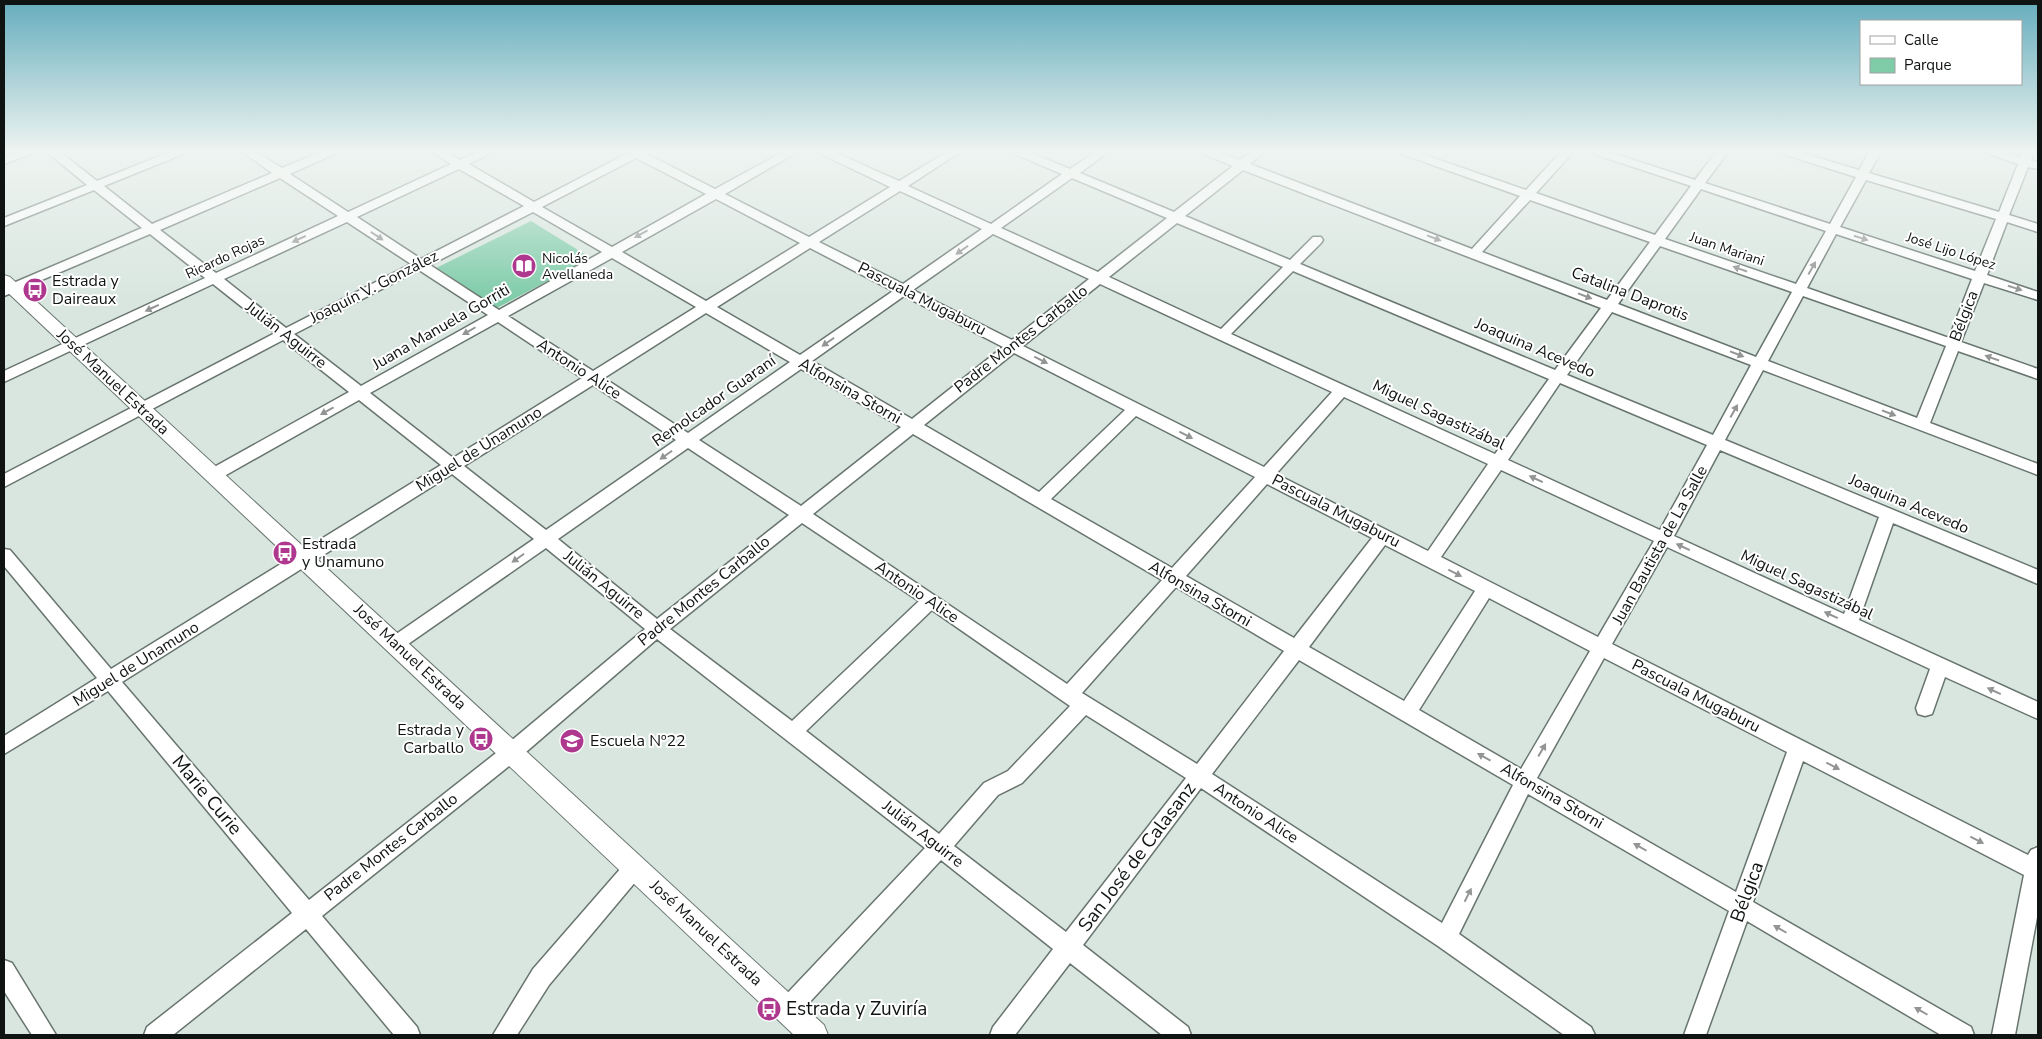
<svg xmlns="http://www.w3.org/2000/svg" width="2042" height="1039" font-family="'Nunito Sans',sans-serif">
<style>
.green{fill:#80cca9}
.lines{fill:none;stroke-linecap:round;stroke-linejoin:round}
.minor-casing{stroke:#68746e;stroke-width:3}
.major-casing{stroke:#68746e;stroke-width:2}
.minor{fill:#fff;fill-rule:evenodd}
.major{fill:#fff;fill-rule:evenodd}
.oneway{fill:#939594}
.labels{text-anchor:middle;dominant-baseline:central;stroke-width:4;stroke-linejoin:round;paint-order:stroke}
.far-street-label{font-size:14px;fill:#0f1311;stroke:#fff}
.far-poi-label{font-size:14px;fill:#0f1311;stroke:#fff;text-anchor:start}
.poi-label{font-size:16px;fill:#0f1311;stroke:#fff;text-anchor:start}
.street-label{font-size:16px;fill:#0f1311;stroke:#fff}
.near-street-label{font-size:19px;fill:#0f1311;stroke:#fff}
.near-poi-label{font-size:19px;fill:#0f1311;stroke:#fff;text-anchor:start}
</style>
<rect width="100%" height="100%" fill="#d9e6e0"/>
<!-- green -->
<path class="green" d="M531 221 591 258 491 311 432 270Z"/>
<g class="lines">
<defs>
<path id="minor" d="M19 152H35L4 164V157Z
M47 152H60L97 181 170 152H185L183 154 104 186 152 224 272 173 243 152H256L282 168 321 152H336L334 154 290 174 348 212 451 164 433 152H447L460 160 477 152H492L469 164 534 202 628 153 627 152H646L645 153 715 189 783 152H797L725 194 809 237 890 187 821 154 819 152H834L899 181 947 152H960L908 186 991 224 1062 174 1015 154 1013 152H1028L1070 169 1095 152H1108L1080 173 1174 212 1233 166 1204 154 1202 152H1218L1240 160 1251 152H1264L1250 164 1472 249 1520 196 1402 154 1400 152H1416L1526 190 1561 152H1573L1536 193 1655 235 1691 186 1594 154 1592 152H1609L1695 180 1716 152H1728L1705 183 1830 224 1856 177 1783 154 1781 152H1798L1859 170 1869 152H1881L1869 173 1999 212 2018 164 1984 152H2001L2020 157 2022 152H2034L2031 160 2038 162V169L2028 167 2009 215 2038 224V232L2007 222 1987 275 2038 292V300L1984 283 1961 342 2038 369V379L1958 351 1930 423 2038 464V475L1763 370 1725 440 2038 570V584L1893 523 1859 620 2038 702V719L1945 677 1932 714 1925 716 1918 714 1916 708 1930 669 1667 547 1612 644 2028 855 2031 850 2038 847V912L2015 1035H1992L2024 875 1803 761 1753 902 1971 1027 1974 1035H1941L1747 921 1706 1035H1684L1729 911 1528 794 1459 934 1591 1027 1595 1035H1564L1438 946 1201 788 1083 945 1188 1027 1191 1035H1162L1070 963 1015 1035H990L993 1027 1053 949 941 860 795 1018 787 1021 779 1018 776 1010 779 1002 925 848 657 639 519 758 322 916 417 1027 420 1035H394L306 929 173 1035H144L147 1027 292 913 108 691 4 754V736L97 678 4 566V549L10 550 111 669 441 465 359 400 219 479H207L205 475 207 471 349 392 283 340 4 487V474L275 333 213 284 4 382V371L205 278 150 234 4 296V287L142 228 94 190 4 226V218L87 185ZM636 158 706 194 612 247 542 207ZM459 169 524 206 421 259 357 217ZM1243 170 1601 308 1555 370 1300 264 1321 243 1323 240 1321 237H1313L1290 260 1185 216ZM280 178 338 216 216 273 160 230ZM1072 178 1167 218 1098 272 1001 228ZM1866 180 1996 219 1975 271 1840 227ZM1701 189 1826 231 1796 284 1665 239ZM900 191 982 229 903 284 819 242ZM716 199 800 243 706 301 622 252ZM1530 200 1650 242 1607 300 1482 252ZM533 212 602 252 499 310 430 265ZM347 222 411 264 286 328 224 279ZM1177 223 1283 267 1221 329 1109 277ZM993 234 1089 279 1012 340 913 290ZM1836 234 1972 279 1949 338 1807 288ZM1660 246 1792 292 1756 357 1618 304ZM810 248 893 291 800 355 717 307ZM612 258 696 307 593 371 508 316ZM419 270 488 315 361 386 294 334ZM1293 271 1549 379 1495 454 1231 334ZM1100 284 1332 392 1264 467 1023 346ZM904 296 1003 347 912 419 812 361ZM1803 296 1946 346 1917 418 1768 361ZM1612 312 1751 365 1713 435 1567 375ZM706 313 790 362 688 433 604 378ZM498 322 582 378 453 458 370 393ZM1014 353 1125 410 1039 492 924 425ZM801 369 901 427 801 506 699 440ZM1560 383 1707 445 1660 530 1508 460ZM593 385 676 440 546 530 464 466ZM1344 397 1488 464 1428 551 1276 474ZM1136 416 1255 477 1172 568 1051 499ZM913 434 1162 580 1067 684 813 514ZM688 448 789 515 657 619 558 539ZM1720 450 1879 517 1844 614 1674 536ZM1501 470 1654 541 1598 637 1441 557ZM452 474 534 539 389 639 386 644 389 649 395 651 401 649 546 548 645 629 505 746 309 900 122 682ZM1267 484 1372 538 1294 638 1186 576ZM802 523 919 601 792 721 670 629ZM1385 545 1475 591 1404 701 1309 647ZM1176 587 1284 651 1197 764 1082 693ZM1489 598 1590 651 1521 769 1419 710ZM932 610 1070 706 1008 771 984 783 939 834 806 731ZM1604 658 1787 752 1736 892 1537 778ZM1299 660 1513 785 1442 923 1212 774ZM1086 715 1186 778 1066 932 954 846 998 795 1022 783Z
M635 857 642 860 645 867 642 874 549 985 517 1035H493L533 969 628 860Z
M4 960 12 963 56 1035H32L4 991Z"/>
<path id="major" d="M4 275 10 277 824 1025 828 1035H794L4 289Z"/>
</defs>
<!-- minor casing -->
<use href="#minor" class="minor-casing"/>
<!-- major casing -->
<use href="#major" class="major-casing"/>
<!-- minor -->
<use href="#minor" class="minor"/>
<!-- major -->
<use href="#major" class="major"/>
</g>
<!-- one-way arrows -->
<defs><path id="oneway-solid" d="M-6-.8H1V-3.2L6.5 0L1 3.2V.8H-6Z" transform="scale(1.25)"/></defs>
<g class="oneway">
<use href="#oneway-solid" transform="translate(641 234) rotate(151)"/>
<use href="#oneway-solid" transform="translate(377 236) rotate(34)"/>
<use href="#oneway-solid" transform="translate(1434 238) rotate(21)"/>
<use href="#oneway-solid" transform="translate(1861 238) rotate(18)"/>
<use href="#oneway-solid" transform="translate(299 239) rotate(155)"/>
<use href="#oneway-solid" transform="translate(962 250) rotate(145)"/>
<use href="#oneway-solid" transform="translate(1812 268) rotate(-61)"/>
<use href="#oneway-solid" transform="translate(1740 269) rotate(-161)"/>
<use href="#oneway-solid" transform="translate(2015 288) rotate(18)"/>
<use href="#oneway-solid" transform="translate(1585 296) rotate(21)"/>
<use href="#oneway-solid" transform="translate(152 308) rotate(155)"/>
<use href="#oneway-solid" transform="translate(469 331) rotate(150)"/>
<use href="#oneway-solid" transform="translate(828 342) rotate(145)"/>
<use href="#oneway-solid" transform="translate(1737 354) rotate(21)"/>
<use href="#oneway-solid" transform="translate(1992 358) rotate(-161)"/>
<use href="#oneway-solid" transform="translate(1041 360) rotate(27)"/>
<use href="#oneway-solid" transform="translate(327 411) rotate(151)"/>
<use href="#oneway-solid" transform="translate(1734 411) rotate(-61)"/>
<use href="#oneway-solid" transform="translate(1889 413) rotate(21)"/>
<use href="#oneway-solid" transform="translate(1186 435) rotate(27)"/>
<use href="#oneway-solid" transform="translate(666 455) rotate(145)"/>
<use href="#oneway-solid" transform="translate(1536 479) rotate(-155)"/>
<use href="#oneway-solid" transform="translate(1683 547) rotate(-155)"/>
<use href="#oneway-solid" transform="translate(518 558) rotate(145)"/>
<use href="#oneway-solid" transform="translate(1455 573) rotate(27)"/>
<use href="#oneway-solid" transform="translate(1831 615) rotate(-155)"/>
<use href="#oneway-solid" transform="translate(1994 691) rotate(-155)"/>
<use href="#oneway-solid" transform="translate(1542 750) rotate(-60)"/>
<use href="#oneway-solid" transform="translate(1484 757) rotate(-151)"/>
<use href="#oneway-solid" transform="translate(1833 766) rotate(27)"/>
<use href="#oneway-solid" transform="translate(1977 840) rotate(27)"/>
<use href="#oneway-solid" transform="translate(1640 847) rotate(-150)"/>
<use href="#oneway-solid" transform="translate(1468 895) rotate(-63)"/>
<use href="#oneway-solid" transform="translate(1780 929) rotate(-150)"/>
<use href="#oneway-solid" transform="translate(1921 1011) rotate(-150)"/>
</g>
<!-- sky -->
<linearGradient id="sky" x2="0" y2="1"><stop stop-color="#66adbd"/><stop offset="0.51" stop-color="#eef4f1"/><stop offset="1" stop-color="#eef4f1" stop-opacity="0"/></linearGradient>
<rect width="2042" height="297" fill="url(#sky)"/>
<!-- icons -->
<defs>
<symbol id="library-disc" viewBox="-11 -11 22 22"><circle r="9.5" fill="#af388f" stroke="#fff"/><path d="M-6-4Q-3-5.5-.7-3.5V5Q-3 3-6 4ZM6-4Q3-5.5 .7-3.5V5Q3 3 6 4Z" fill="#fff"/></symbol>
<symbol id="bus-disc" viewBox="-11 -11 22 22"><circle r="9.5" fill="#af388f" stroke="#fff"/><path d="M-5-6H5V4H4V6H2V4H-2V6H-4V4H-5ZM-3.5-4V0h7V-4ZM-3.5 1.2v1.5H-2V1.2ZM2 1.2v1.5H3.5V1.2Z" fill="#fff"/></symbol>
<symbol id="school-disc" viewBox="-11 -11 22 22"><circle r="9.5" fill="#af388f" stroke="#fff"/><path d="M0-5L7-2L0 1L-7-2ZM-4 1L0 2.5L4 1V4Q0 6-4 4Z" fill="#fff"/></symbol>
</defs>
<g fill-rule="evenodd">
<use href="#library-disc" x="510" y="252" width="28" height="28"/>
<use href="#bus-disc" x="21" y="276" width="28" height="28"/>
<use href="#bus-disc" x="271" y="539" width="28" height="28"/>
<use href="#bus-disc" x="467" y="725" width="28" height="28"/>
<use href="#school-disc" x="558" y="727" width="28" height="28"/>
<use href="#bus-disc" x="755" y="995" width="28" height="28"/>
</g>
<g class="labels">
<!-- far-street labels -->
<g class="far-street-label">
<text transform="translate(1727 249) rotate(19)">Juan Mariani</text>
<text transform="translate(1951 251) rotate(18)">José Lijo López</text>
<text transform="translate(225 257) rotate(-25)">Ricardo Rojas</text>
</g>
<!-- far-poi labels -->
<g class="far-poi-label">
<text x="542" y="258">Nicolás<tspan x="542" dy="16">Avellaneda</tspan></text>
</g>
<!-- poi labels -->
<g class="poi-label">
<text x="52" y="281">Estrada y<tspan x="52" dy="18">Daireaux</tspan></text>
<text x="302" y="544">Estrada<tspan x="302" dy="18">y Unamuno</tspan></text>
<text x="464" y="730" text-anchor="end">Estrada y<tspan x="464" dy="18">Carballo</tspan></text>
<text x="590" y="741">Escuela Nº22</text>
</g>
<!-- street labels -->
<g class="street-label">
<text transform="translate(374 287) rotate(-27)">Joaquín V. González</text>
<text transform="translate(1630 294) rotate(21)">Catalina Daprotis</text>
<text transform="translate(922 299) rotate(27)">Pascuala Mugaburu</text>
<text transform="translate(1964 316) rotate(-69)">Bélgica</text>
<text transform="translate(441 327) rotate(-30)">Juana Manuela Gorriti</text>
<text transform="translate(286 335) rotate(38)">Julián Aguirre</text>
<text transform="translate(1021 339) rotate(-38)">Padre Montes Carballo</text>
<text transform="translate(1535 348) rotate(23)">Joaquina Acevedo</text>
<text transform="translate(579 369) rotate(33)">Antonio Alice</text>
<text transform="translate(113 382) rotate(43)">José Manuel Estrada</text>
<text transform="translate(850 391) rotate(30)">Alfonsina Storni</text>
<text transform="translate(714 401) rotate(-35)">Remolcador Guaraní</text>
<text transform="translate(1439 415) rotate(25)">Miguel Sagastizábal</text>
<text transform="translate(479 449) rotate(-32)">Miguel de Unamuno</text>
<text transform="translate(1909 504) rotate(23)">Joaquina Acevedo</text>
<text transform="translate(1336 511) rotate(27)">Pascuala Mugaburu</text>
<text transform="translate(1660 545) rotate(-61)">Juan Bautista de La Salle</text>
<text transform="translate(604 585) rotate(39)">Julián Aguirre</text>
<text transform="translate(1807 585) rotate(25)">Miguel Sagastizábal</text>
<text transform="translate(704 591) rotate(-39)">Padre Montes Carballo</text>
<text transform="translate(917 592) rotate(34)">Antonio Alice</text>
<text transform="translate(1200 594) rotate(30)">Alfonsina Storni</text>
<text transform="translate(410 657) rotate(43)">José Manuel Estrada</text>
<text transform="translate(136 664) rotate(-32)">Miguel de Unamuno</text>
<text transform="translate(1696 696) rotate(27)">Pascuala Mugaburu</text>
<text transform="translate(1552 796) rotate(30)">Alfonsina Storni</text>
<text transform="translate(1256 813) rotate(33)">Antonio Alice</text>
<text transform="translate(923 834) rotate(38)">Julián Aguirre</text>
<text transform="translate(391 847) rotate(-38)">Padre Montes Carballo</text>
<text transform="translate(706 933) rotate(43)">José Manuel Estrada</text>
</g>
<!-- near-street labels -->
<g class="near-street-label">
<text transform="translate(207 795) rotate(50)">Marie Curie</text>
<text transform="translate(1137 857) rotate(-53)">San José de Calasanz</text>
<text transform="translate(1747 892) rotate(-70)">Bélgica</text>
</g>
<!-- near-poi labels -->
<g class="near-poi-label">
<text x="786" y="1009">Estrada y Zuviría</text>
</g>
</g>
<!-- border -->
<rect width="2042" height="1039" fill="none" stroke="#0f1311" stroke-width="10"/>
<!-- legend -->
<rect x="1860" y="20" width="162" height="65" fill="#ffffff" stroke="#9fa1a0"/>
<rect x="1870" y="36" width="25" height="8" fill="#ffffff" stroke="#9fa1a0"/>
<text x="1904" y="45" font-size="15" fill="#0f1311">Calle</text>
<rect x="1870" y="58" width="25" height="15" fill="#80cca9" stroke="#9fa1a0"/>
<text x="1904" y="70" font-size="15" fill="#0f1311">Parque</text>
</svg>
